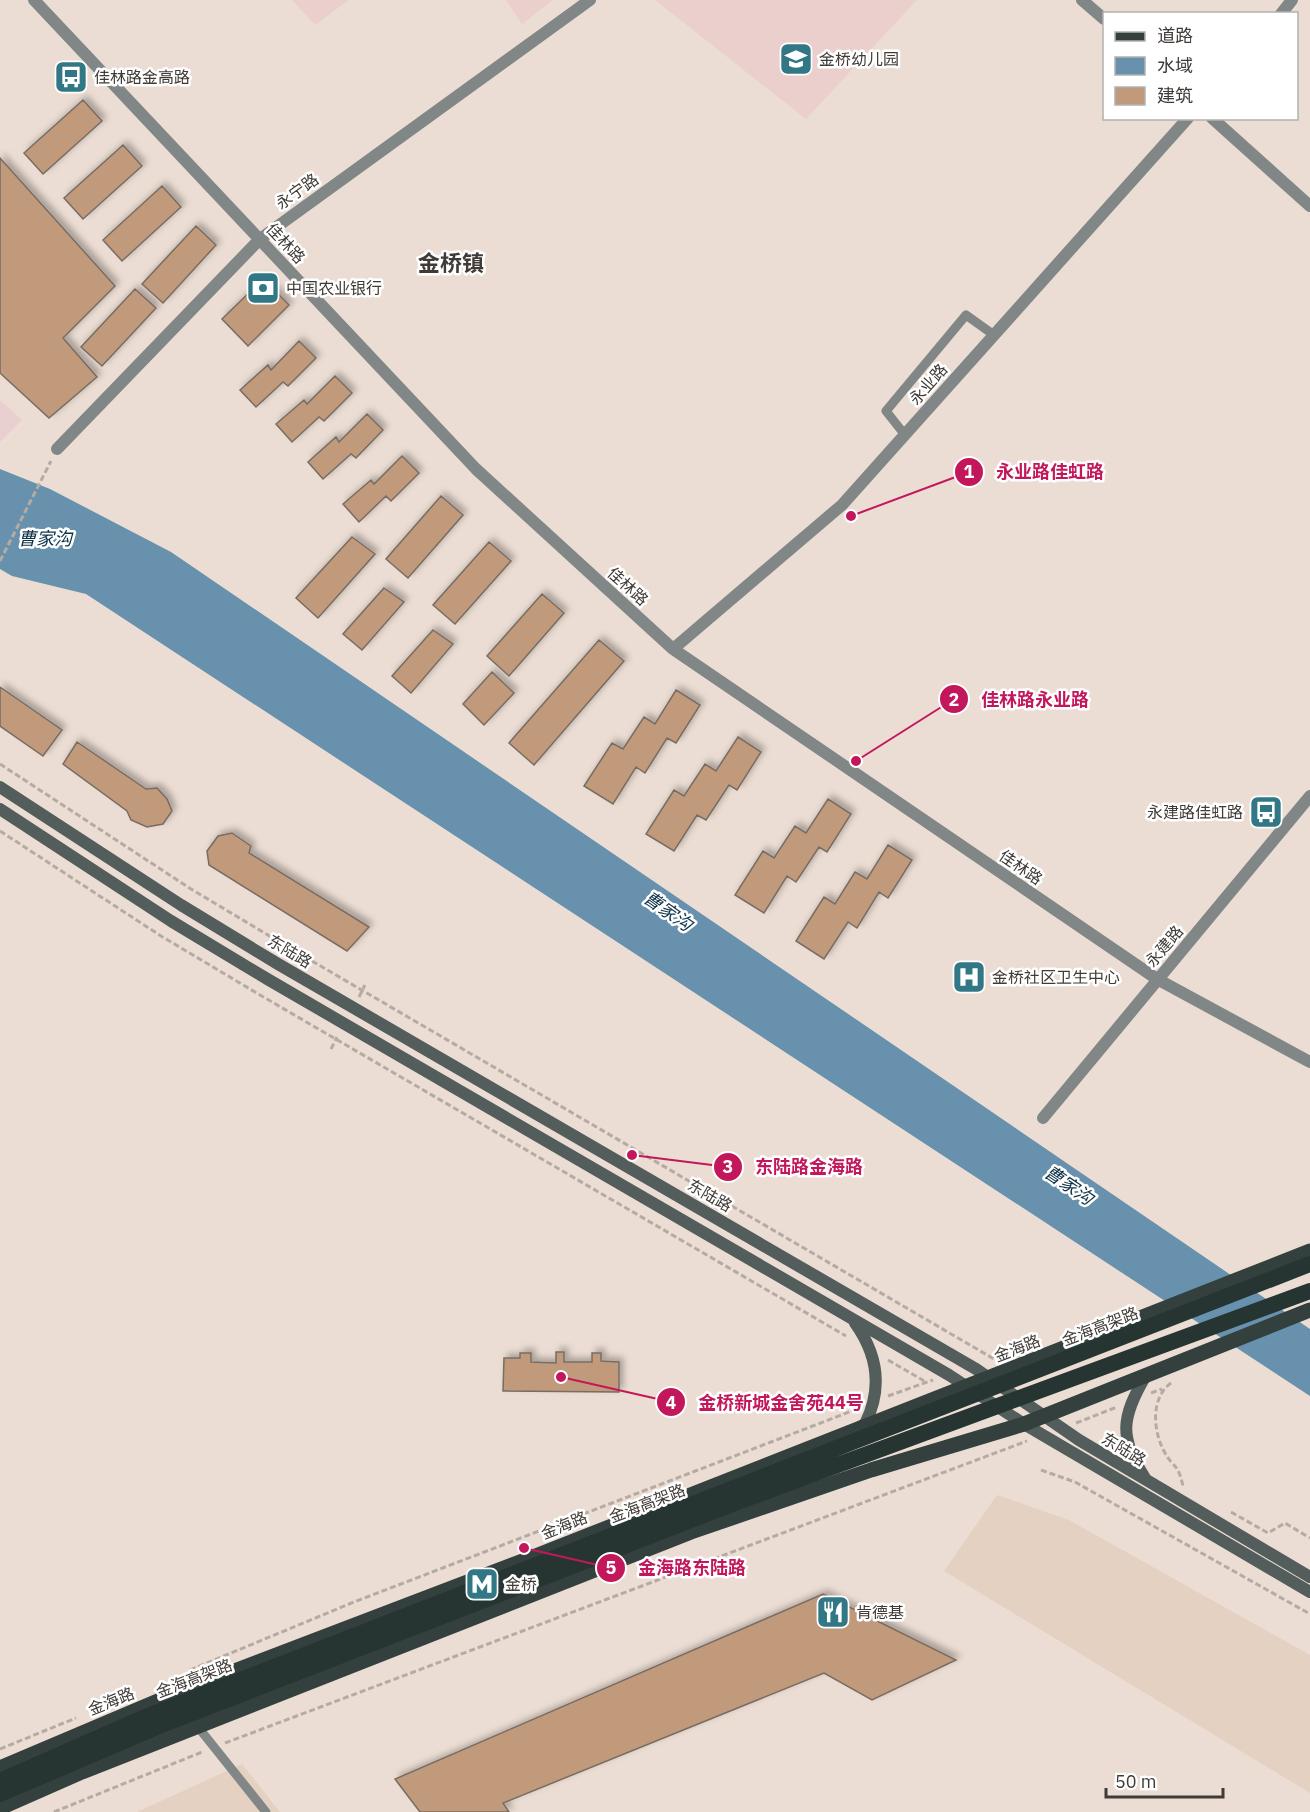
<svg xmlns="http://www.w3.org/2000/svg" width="1310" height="1812" font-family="'IBM Plex Sans','Noto Sans SC',sans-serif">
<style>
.commercial{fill:#eacfd0}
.built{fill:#e5d1c2}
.education{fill:#eacfcc}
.water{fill:#6791ad}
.building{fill:#c19a7c;stroke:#786c63;stroke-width:1.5;filter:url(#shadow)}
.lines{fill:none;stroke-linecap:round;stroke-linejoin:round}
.path{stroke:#b6aba3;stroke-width:3;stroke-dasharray:6 3;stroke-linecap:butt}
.service{stroke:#808786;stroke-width:9}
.minor{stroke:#808786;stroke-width:12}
.tertiary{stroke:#808786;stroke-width:12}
.secondary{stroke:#535d5c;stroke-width:12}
.primary{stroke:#33403e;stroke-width:15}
.trunk-bridge{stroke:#263432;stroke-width:16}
.labels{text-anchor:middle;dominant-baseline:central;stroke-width:5;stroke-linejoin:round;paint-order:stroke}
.poi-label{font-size:16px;fill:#403b37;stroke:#fff;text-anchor:start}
.street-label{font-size:16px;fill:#403b37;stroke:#fff}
.water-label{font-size:18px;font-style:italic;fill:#0d3247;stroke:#fff}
.district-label{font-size:22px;font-weight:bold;fill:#403b37;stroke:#fff}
.leader{fill:none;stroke:#c2185b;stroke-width:2}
.callout-dot{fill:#c2185b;stroke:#fff;stroke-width:2}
.mark-label{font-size:18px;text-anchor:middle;font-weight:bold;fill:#fff}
.callout-label{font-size:18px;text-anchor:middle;font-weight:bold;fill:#c2185b;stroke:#fff;stroke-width:5;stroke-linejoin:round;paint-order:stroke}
</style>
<defs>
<filter id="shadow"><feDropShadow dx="4" dy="-4" stdDeviation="3" flood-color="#0004"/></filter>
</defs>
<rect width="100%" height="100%" fill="#ebddd3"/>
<!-- commercial -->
<path class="commercial" d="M0 400 22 420 0 442Z"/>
<!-- built -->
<path class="built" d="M997 1495 1069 1520 1310 1655V1793L944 1571Z
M242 1764 280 1812H137Z"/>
<!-- education -->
<path class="education" d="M292 0H349L315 25Z
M506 0H553L522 24Z
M655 0H917L806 119Z"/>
<!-- water -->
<path class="water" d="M0 469 50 489 171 552 1310 1329V1396L86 594 12 576 0 569Z"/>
<!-- building -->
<path class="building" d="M83 100 102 121 43 174 24 153Z
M123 145 142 166 83 219 64 198Z
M0 158 115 286 63 338 97 377 49 418 0 373Z
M162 186 181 207 122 261 103 240Z
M196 226 216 245 163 303 142 284Z
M263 279 289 305 248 346 222 319Z
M135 289 156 308 102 366 81 347Z
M299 341 316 358 288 386 283 382 256 407 240 390 268 365 271 370Z
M335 376 352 393 324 421 319 417 292 442 276 424 304 400 307 404Z
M367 414 383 430 356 458 351 454 323 479 308 462 336 437 339 442Z
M402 456 419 473 391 501 386 496 359 522 343 504 371 480 374 484Z
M441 496 463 515 408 578 386 559Z
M352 537 375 554 318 618 296 598Z
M489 542 511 561 455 624 433 605Z
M384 588 404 602 362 650 343 634Z
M542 594 564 613 509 676 487 656Z
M433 630 453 644 411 693 392 676Z
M599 640 624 661 534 765 509 743Z
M492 672 514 693 484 725 463 704Z
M0 687 62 730 43 756 0 726Z
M676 690 700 705 676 743 667 738 645 773 636 767 613 804 584 786 612 743 623 749 644 717 655 724Z
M738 737 761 752 737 790 729 785 706 820 697 815 674 851 646 834 674 790 684 796 705 764 716 771Z
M77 742 146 789 157 788 167 799 172 811 163 824 147 827 131 820 127 811 63 764Z
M828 799 851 814 827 852 819 847 796 882 787 876 764 913 735 895 763 851 774 858 795 826 806 833Z
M232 833 251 846 249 853 369 927 347 951 209 865 207 851 218 836Z
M888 845 912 860 888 898 879 892 857 928 848 922 824 959 796 941 824 897 835 904 855 872 867 879Z
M556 1352H564V1362H592V1353H601V1361L619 1362V1392L503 1391 504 1358H520V1353H531V1362L556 1363Z
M823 1594 956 1660 872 1700 824 1673 503 1803 509 1812H420L395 1779Z"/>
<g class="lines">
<!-- path -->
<path class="path" d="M0 561 51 461
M0 764 191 889 288 947 994 1359
M0 831 161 936 260 995 846 1336
M359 997 365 985
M331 1049 337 1037
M888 1360 926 1382
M1171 1383C1150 1398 1153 1432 1165 1453 1174 1469 1178 1463 1183 1486
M1151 1393 1162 1389
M888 1396 933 1380
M1076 1423 1117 1407
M1041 1470 1075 1482 1310 1614
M1231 1512 1268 1533 1285 1523 1310 1538
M190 1670 354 1602 857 1409
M225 1743 1027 1441
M0 1749 76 1718
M54 1812 202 1752"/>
<!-- service -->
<path class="service" d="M905 435 886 411 966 315 994 335
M198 1727 266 1812"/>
<!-- minor -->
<path class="minor" d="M1082 0 1104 19
M1212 118 1310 206
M1157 979 1310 1062
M1043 1118 1310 796"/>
<!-- tertiary -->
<path class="tertiary" d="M34 0 476 469 673 649 1157 979
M1281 14 1292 0
M57 449 260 239 590 0
M673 649 842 505 1188 118"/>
<!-- secondary -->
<path class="secondary" d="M0 787 181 905 278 964 976 1369 1079 1440 1310 1577
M0 809 171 921 269 980 949 1375 1024 1424 1310 1592
M855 1323C878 1355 883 1388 865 1424L860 1427
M1145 1377C1121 1418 1119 1438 1145 1478"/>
<!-- primary -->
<path class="primary" d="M0 1768 177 1693 528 1559 1310 1251
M0 1808 82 1772 691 1532 871 1470 1024 1424 1310 1310"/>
<!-- trunk-bridge -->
<path class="trunk-bridge" d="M0 1781 143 1718 1310 1264
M0 1794 164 1724 740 1501 1310 1291"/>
</g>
<!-- icons -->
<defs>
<symbol id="school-square" viewBox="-11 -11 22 22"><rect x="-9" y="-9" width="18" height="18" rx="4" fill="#327785" stroke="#fff"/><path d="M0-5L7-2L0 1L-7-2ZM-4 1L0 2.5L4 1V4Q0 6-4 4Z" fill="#fff"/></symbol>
<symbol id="bus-square" viewBox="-11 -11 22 22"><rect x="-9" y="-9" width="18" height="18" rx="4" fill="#327785" stroke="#fff"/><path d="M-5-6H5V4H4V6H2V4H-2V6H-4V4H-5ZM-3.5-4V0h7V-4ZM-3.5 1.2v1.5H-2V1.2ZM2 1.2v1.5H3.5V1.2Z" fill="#fff"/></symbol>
<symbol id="bank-square" viewBox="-11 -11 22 22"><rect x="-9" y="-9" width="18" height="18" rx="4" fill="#327785" stroke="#fff"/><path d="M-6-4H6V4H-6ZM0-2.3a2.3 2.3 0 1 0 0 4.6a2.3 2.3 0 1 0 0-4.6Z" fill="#fff"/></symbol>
<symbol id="hospital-square" viewBox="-11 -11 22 22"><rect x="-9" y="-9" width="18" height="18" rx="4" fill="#327785" stroke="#fff"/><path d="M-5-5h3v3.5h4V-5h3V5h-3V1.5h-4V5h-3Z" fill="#fff"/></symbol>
<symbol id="metro-square" viewBox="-11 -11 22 22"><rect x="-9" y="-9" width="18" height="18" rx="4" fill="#327785" stroke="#fff"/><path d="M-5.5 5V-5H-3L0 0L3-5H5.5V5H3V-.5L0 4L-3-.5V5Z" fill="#fff"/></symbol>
<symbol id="restaurant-square" viewBox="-11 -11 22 22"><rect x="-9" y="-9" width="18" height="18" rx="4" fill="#327785" stroke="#fff"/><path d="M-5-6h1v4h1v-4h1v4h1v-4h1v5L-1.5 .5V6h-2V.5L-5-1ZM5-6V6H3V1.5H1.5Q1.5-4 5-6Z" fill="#fff"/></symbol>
</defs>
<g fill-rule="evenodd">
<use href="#school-square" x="777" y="40" width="38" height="38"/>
<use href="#bus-square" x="52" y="58" width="38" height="38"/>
<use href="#bank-square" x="244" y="269" width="38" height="38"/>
<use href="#bus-square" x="1247" y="793" width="38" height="38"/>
<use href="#hospital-square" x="950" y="958" width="38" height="38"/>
<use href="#metro-square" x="463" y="1565" width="38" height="38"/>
<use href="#restaurant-square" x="814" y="1593" width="38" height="38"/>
</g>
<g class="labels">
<!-- poi labels -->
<g class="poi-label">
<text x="819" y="59">金桥幼儿园</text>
<text x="94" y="77">佳林路金高路</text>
<text x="286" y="288">中国农业银行</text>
<text x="1243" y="812" text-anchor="end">永建路佳虹路</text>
<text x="992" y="977">金桥社区卫生中心</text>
<text x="505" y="1584">金桥</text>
<text x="856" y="1612">肯德基</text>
</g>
<!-- street labels -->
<g class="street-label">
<text transform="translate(297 191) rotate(-36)">永宁路</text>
<text transform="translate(286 243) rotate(47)">佳林路</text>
<text transform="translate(928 384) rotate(-49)">永业路</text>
<text transform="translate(628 586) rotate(42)">佳林路</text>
<text transform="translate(1021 867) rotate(34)">佳林路</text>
<text transform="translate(1164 946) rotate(-50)">永建路</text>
<text transform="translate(290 951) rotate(31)">东陆路</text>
<text transform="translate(710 1195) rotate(30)">东陆路</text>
<text transform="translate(1100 1326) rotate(-21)">金海高架路</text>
<text transform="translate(1017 1348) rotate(-21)">金海路</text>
<text transform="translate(1124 1449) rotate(31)">东陆路</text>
<text transform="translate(647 1503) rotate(-21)">金海高架路</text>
<text transform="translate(564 1525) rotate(-22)">金海路</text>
<text transform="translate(194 1678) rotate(-21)">金海高架路</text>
<text transform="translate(111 1701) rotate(-22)">金海路</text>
</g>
<!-- water labels -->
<g class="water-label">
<text x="45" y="538">曹家沟</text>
<text transform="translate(668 911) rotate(35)">曹家沟</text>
<text transform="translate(1069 1185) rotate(34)">曹家沟</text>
</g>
<!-- district labels -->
<g class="district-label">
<text x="451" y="262">金桥镇</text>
</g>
</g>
<!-- callouts -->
<path class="leader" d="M851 516L969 472M856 761L954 699M632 1155L728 1167M561 1377L671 1402M524 1548L611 1568"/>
<g class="callout-dot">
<circle cx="851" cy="516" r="6"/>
<circle cx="856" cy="761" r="6"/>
<circle cx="632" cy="1155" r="6"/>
<circle cx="561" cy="1377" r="6"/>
<circle cx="524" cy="1548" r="6"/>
<circle cx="969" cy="472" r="15"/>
<circle cx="954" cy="699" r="15"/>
<circle cx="728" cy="1167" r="15"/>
<circle cx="671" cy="1402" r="15"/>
<circle cx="611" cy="1568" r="15"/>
</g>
<g class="mark-label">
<text x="969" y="478">1</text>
<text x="954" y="706">2</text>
<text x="728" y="1173">3</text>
<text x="671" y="1409">4</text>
<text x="611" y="1574">5</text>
</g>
<g class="callout-label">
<text x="1050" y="478">永业路佳虹路</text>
<text x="1035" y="706">佳林路永业路</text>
<text x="809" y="1173">东陆路金海路</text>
<text x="781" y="1409">金桥新城金舍苑44号</text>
<text x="692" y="1574">金海路东陆路</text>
</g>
<!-- legend -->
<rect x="1103" y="12" width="195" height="108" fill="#ffffff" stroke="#b3b1af" stroke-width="1.5"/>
<rect x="1115" y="32" width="30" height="9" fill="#33403e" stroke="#b3b1af" stroke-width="1.5"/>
<text x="1157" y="42" font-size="18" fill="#403b37">道路</text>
<rect x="1115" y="57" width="30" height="18" fill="#6791ad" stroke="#b3b1af" stroke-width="1.5"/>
<text x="1157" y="72" font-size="18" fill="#403b37">水域</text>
<rect x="1115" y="87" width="30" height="18" fill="#c19a7c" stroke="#b3b1af" stroke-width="1.5"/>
<text x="1157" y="102" font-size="18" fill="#403b37">建筑</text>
<!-- scale -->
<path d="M1106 1788v9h117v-9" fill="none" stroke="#403b37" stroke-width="3"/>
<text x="1115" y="1788" font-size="18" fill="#403b37" stroke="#ffffff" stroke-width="4.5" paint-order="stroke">50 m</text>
</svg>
